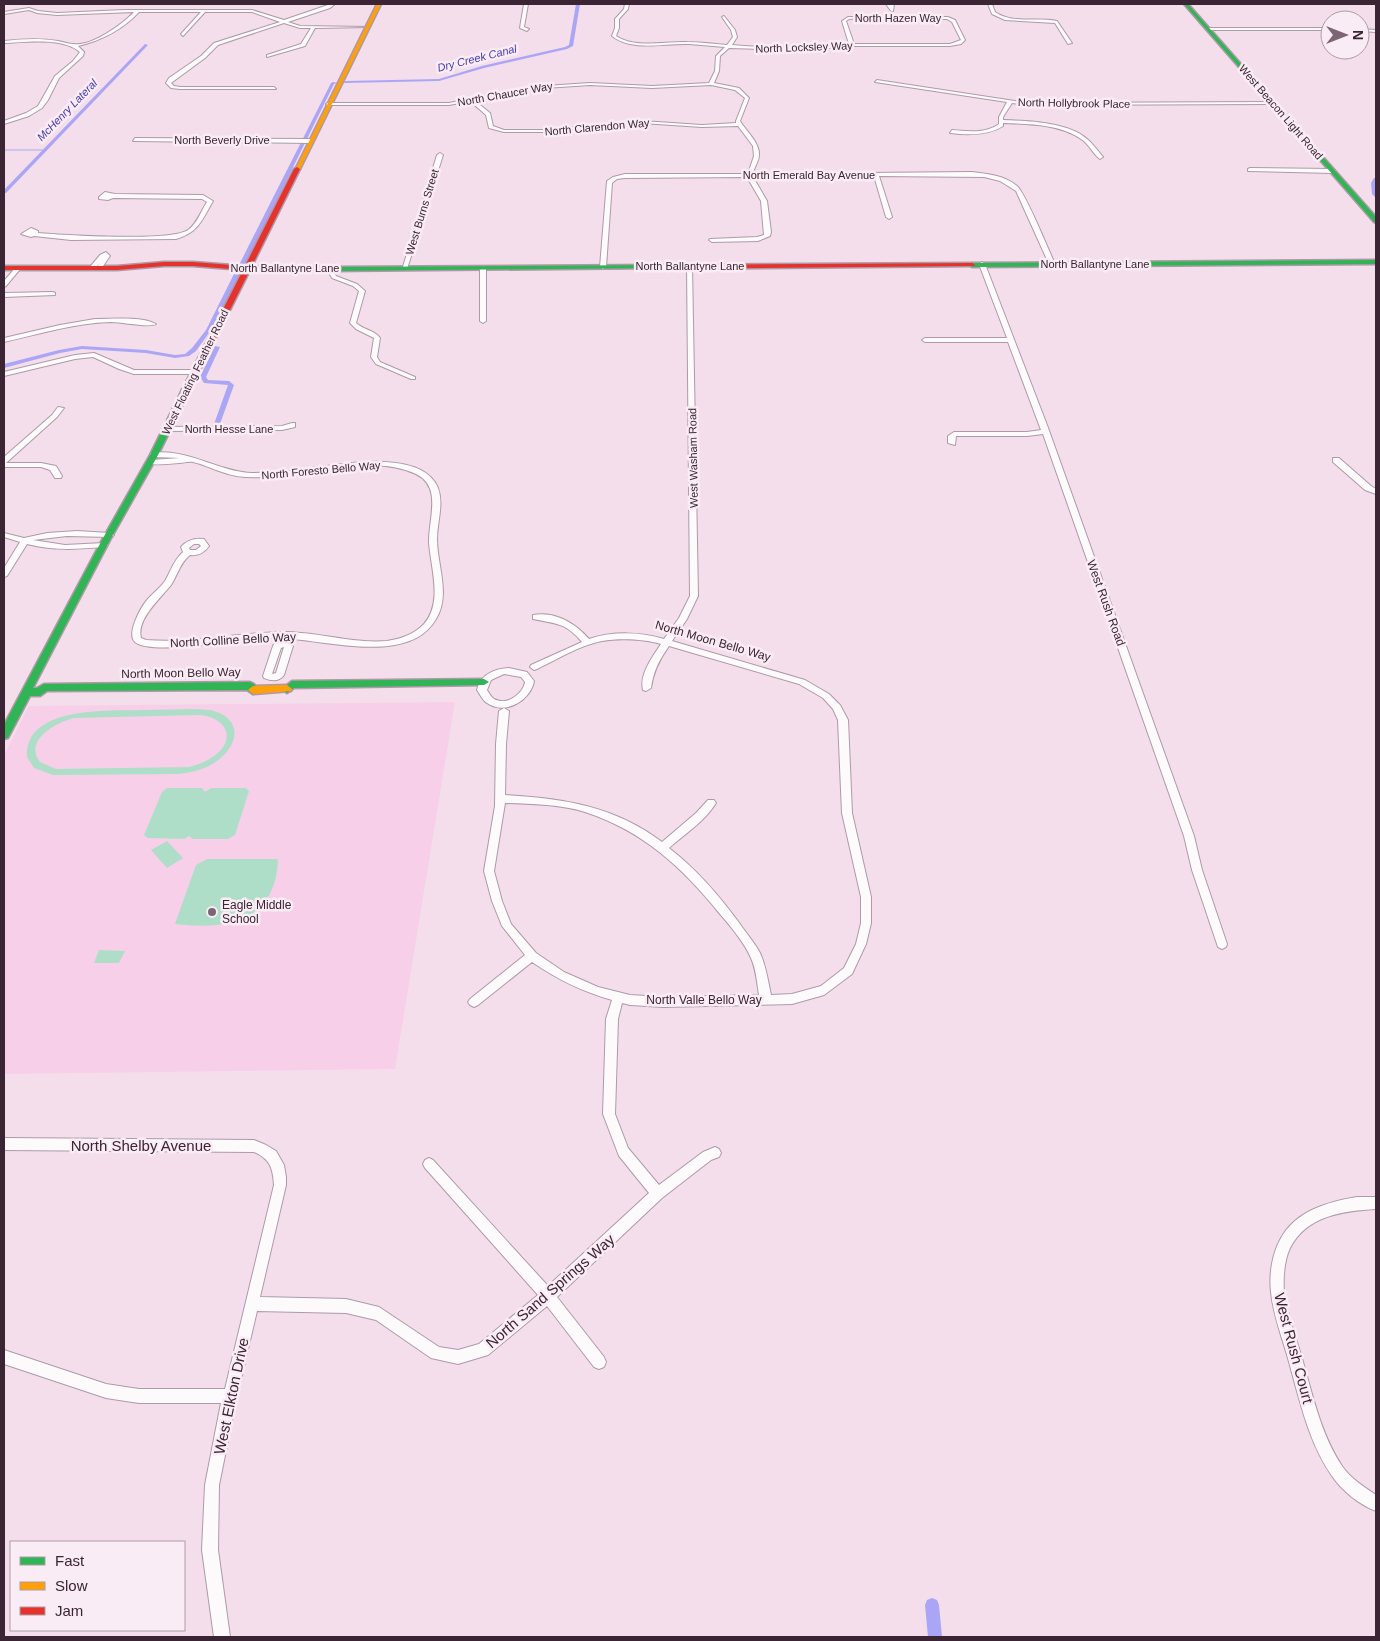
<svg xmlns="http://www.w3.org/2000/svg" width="1380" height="1641" font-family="Arial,sans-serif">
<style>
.built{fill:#f7cfe9}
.green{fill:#afdec8;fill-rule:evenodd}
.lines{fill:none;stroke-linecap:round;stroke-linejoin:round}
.stream{stroke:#aaa6f5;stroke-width:1}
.canal{fill:#aaa6f5;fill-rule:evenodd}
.street-casing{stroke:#ae9aa7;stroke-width:2}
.fast-casing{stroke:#ae9aa7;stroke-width:3}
.slow-casing{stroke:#ae9aa7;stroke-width:3}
.jam-casing{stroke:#ae9aa7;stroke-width:3}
.street{fill:#fdfafc;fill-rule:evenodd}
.fast{fill:#30b455;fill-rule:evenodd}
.slow{fill:#ff9f0a;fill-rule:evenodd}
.jam{fill:#e5322d;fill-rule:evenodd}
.poi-dot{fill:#7c6574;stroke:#f9ecf4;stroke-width:2}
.labels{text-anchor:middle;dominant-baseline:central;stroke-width:5;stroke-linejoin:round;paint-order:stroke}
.far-street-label{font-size:11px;fill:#3b2433;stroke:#f9ecf4}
.far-water-label{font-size:11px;font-style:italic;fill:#473bb5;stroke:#f9ecf4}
.street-label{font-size:12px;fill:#3b2433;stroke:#f9ecf4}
.poi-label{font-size:12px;fill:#3b2433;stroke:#f9ecf4;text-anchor:start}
.near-street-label{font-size:15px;fill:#3b2433;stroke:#f9ecf4}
</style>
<rect width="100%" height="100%" fill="#f4deec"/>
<!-- built -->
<path class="built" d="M455 702 395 1069 4 1074V755L29 706Z"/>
<!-- green -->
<path class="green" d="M210 710C245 718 239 747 214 763 203 770 190 773 177 774L53 775 34 768 27 757C24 704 115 711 148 710 168 710 190 708 210 710ZM199 715C219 716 237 732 220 751 211 760 200 764 189 767L56 769 40 762C23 740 57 722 74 718Z
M167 788H202L205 792 211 788H246L249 791 235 835 228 839H193L189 836 184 839 148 838 144 835 162 792Z
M167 841 183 858 167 868 151 850Z
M207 859H278C276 922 227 930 175 924L196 865Z
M99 950 125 951 119 963H94Z"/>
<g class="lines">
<!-- stream -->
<path class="stream" d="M4 150H43"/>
<!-- canal -->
<path class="canal" d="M576 4H580L573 46 567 49 484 68 439 81 345 83 343 82 345 81 439 79 482 66 565 47 569 45Z
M145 44 148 45 6 193H4V190Z
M333 82 338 83 334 84 245 265 240 266 239 265 331 83Z
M1374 178H1376V198L1372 194 1371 183Z
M238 270 241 272 211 330 196 351 189 356 175 358 146 353 82 349 60 353 4 368V364L59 350 82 346 146 350 175 355 185 354 192 348 206 330 235 272Z
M215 346 220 347 206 377 208 380 229 381 234 385 220 424 217 426 214 424 228 385 204 383 200 377Z
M932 1598 937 1600 939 1605 942 1637H928L925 1605 927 1600Z"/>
<defs>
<path id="street" d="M331 4H335L330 8 288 22 300 26 369 27 315 28 305 46 267 57V55L301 44 311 28H300L284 23 218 45 205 58 171 83 174 86 180 87H274L276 89H180L171 88 166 83 169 78 201 56 214 43 280 22 252 12H205L183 36 181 34 201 12H139C122 30 103 40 78 46L84 52 83 56 59 78 48 100 42 108 29 116 4 124V121L26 113 38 106 55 76 73 61 80 52C63 37 25 42 4 43V41C22 39 40 38 58 41 64 42 69 44 74 44 91 47 123 24 134 12L57 15 37 13 29 10 4 14V12L29 8 38 11 57 13 124 10H252L284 20Z
M524 4H528L524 27 529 29 527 31 520 28Z
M625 4H629L628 9 619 19V28L616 36C636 49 665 41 687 42 700 42 714 44 727 45L733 37 731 30 722 17 724 16 735 30 737 37 732 45C771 49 810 47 849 44L842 21 848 17H948L955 20 965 40 961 44 950 46H852L807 50 729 48 720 56 719 71 714 83 739 88 749 98 740 121C746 131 760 143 759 155 759 161 754 167 753 174L972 172C988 174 1004 175 1017 186 1026 194 1048 249 1055 264L1052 266 1049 264 1016 191 1000 181 984 177 879 176 892 217 889 219 886 217 874 176 753 177 767 201 771 232 770 236 758 241 712 242 709 240 710 239 757 237 764 235 761 201 747 177 625 178 617 179 612 183 606 267 603 269 600 267 607 181 613 177 625 174H748L754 156 753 146 738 126 702 127 642 123 545 132H504L489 128 486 115 470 101 449 105H328L326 104 328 103H449L530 87 590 83 652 86 709 83 715 71 716 56 725 47C713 46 701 45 689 44 665 43 632 52 612 36L615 28V19L624 9ZM859 18 947 19 952 22 961 40 950 44H854L846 21 849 19ZM590 85 652 88 711 85 735 90 745 98 736 121V123L702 125 642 121 545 130H504L493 126 490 113 474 100 530 89Z
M886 4H894L893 11H891Z
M988 4H992L995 12C1012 24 1038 17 1057 21L1072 43 1068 44 1055 23 1005 20 992 14Z
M1208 28H1330V30H1206Z
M1360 29 1376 30V32L1360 31Z
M877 80 1028 103 1273 102 1275 103 1273 104 1028 105 1012 103 1003 117V120C1028 121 1068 122 1087 139 1093 144 1098 151 1103 157L1100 159C1093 154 1089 144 1081 139 1060 124 1028 124 1003 123V126C988 136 967 135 950 133L952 130C967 131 985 134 999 124V117L1007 102 875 82Z
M135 138 310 139 313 141 310 143 133 141Z
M440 153 443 155 407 269 402 270 437 155Z
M1250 168 1332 169 1335 171 1332 173 1248 171V169Z
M105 192 115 194 203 195 213 201C202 220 199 232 176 239L71 240 34 236 31 237 21 234 31 228 38 231V233C64 235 170 242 188 230 197 224 201 211 207 202L202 199 113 198 108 200 99 199V197Z
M106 252 110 256 101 269 96 268 100 263 94 269H90V267L100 255Z
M982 262 985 264 1047 425 1194 836 1202 870 1227 944 1226 947 1222 949 1218 947 1217 944 1192 870 1184 836 1043 434 1027 436H956L955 445 948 443V436L954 432H1027L1041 430 1008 342H925L922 340 925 338H1007L979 264Z
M687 265 692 266 698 596 687 619 672 641 805 680 829 694 840 705 848 720 852 813 871 897V923L866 944 852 974 824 995 792 1004 663 1007 630 1005 622 1003 618 1019 615 1114 628 1148 659 1185 703 1152 715 1147 719 1149 721 1153 719 1157 711 1160 662 1198 557 1297 604 1357 606 1362 604 1367 599 1369 594 1367 547 1306 488 1355 458 1364 431 1358 376 1320 346 1313 257 1311 237 1396 219 1485 218 1550 230 1637H214L202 1550 205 1485 221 1403H139L106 1398 4 1364V1350L106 1384 139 1389H225L274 1185C273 1168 270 1159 254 1152L4 1150V1138L254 1140 266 1145 276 1151 284 1165 286 1177V1185L260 1297 346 1299 379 1307 439 1347 458 1350 479 1344 538 1295 425 1168 423 1164 425 1160 429 1158 433 1160 548 1286 649 1193 619 1156 603 1114 606 1019 612 1000C583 992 557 979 532 962L478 1005 474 1007 470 1005 468 1002 470 999 525 955 502 926 492 901 484 871 495 806 496 744 499 711 504 708 509 711 506 744 505 795C562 798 615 806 662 842L696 813 708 800H714L716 803C705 821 685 834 669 848 699 871 723 900 745 931 750 938 756 945 760 953 766 966 768 981 771 995L792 994 821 986 844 968 856 944 861 923V897L842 813 838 720 833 709 823 698 799 684 669 646C659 660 653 672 651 688L646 691 643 690C639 675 653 656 661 644 644 639 620 638 602 641 580 645 558 659 537 669L534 670 530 667 531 665 582 642C565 622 556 624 533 619V615C555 611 575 623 589 639 613 631 641 632 664 639L679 618 690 596ZM505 803C531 804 559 804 585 812 643 831 682 867 720 914 731 927 744 942 751 958 756 969 757 982 759 995L663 997 630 995 598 987 564 972 536 953 511 924 502 901 494 871Z
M483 266 486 268V321L483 323 480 321V268Z
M16 267 21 268 6 286 4 287V281Z
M328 268H332L336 276 357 284 365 291 356 323C364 330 374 330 380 338L377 357 380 362 415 377V379H411L376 364 371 357 374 338 356 329 350 323 359 291 353 286 332 278 327 269Z
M53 292 55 293V295L4 297V293Z
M95 319C111 319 142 316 156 324 150 328 121 322 111 322 74 323 39 334 4 342V338L60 325Z
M94 353 134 370H196L199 372 196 374H134L119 369 93 357 75 359 4 376V372L75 355Z
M58 407 64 408 57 417 6 463H41L56 466 62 476 61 478H55L50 470 41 467H4V457L52 415Z
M292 423H295V427L282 430 167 431 163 429 167 427 282 426Z
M151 453C188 448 216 471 251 473 267 473 282 472 298 470 331 466 421 446 438 488 444 504 437 523 437 539 437 565 451 595 436 619 407 669 317 636 271 638 247 639 150 656 135 642 126 634 141 607 147 600 153 593 160 588 165 581 171 571 173 561 183 552L181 547C187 540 195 538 204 539L209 546C204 553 198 556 190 555 180 563 178 574 171 585 161 598 136 619 141 638L146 640C193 644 238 632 285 632 319 632 353 644 387 641 400 639 415 634 424 624 443 602 431 569 429 543 428 520 443 487 416 474 372 453 310 476 263 477 249 478 235 477 222 472 212 469 203 464 193 462 188 461 184 463 179 463 169 464 158 465 148 464V460H151L180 458 154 457 150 455ZM194 544H199L201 546 196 550H190L189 548Z
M1333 458H1339L1371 486 1376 489V494L1365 490 1333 462Z
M77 531 110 533 114 535 110 537 67 536 33 540 65 545 104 543 108 545 104 547C78 549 53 551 27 544L7 576 4 577V568L20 542 4 537V533L24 538 47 533Z
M285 641 293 646 284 675C279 682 272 681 264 678L263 676 273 646 274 644ZM284 647 276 673 272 674 281 648Z
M509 668 527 672 534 681C531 700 505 716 487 703 483 701 480 694 477 690 481 674 494 669 509 668ZM504 674 521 677 525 682C523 694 507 706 494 699 491 697 489 693 487 690L491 680Z
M1357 1197H1376V1209C1344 1211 1307 1215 1290 1248 1284 1261 1283 1278 1284 1293 1287 1314 1295 1335 1301 1355 1312 1392 1320 1433 1342 1466 1350 1478 1364 1487 1376 1495V1511C1360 1505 1342 1491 1332 1476 1307 1440 1299 1396 1287 1355 1281 1334 1273 1314 1271 1292 1269 1275 1272 1255 1280 1240 1295 1211 1327 1202 1357 1197Z"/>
<path id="fast" d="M1184 4H1188L1376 217V223L1374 222Z
M1376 260V264L972 267 969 265 972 263Z
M657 265 659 266V268L331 271 328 269 331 267Z
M182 390 189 392 158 455 110 540 33 688H37L44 684 250 682 254 684 258 690 253 694 247 690 47 691 40 696H30L8 738 4 739V725L102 540 150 455Z
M484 679 489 682 484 685 294 688 287 693 282 689 292 681Z"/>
<path id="slow" d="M377 4H381L300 169 295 170Z
M287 685 292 689 291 691 253 694 248 690 253 686Z"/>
<path id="jam" d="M297 167 300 169 252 266 331 267 334 269 331 271 250 270 188 394 181 392 243 270 193 266H164L117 270H4V266H117L164 262H193L245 266 294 169Z
M972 263 975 265 974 266 657 269 654 267 657 265Z"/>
</defs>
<!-- street casing -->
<use href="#street" class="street-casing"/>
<!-- fast casing -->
<use href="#fast" class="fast-casing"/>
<!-- slow casing -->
<use href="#slow" class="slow-casing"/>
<!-- jam casing -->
<use href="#jam" class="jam-casing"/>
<!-- street -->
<use href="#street" class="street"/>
<!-- fast -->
<use href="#fast" class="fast"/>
<!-- slow -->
<use href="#slow" class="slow"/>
<!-- jam -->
<use href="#jam" class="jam"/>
</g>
<!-- markers -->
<circle class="poi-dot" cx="212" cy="912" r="5"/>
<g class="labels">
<!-- far-street labels -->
<g class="far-street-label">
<text x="898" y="18">North Hazen Way</text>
<text transform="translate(804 47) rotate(-2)">North Locksley Way</text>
<text transform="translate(505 94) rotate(-10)">North Chaucer Way</text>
<text transform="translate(1074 103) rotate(1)">North Hollybrook Place</text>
<text transform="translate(1281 112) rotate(49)">West Beacon Light Road</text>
<text transform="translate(597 127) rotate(-5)">North Clarendon Way</text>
<text x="222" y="140">North Beverly Drive</text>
<text x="809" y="175">North Emerald Bay Avenue</text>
<text transform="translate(422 212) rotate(-73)">West Burns Street</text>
<text x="1095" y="264">North Ballantyne Lane</text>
<text x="690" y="266">North Ballantyne Lane</text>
<text x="285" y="268">North Ballantyne Lane</text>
<text transform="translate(195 372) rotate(-64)">West Floating Feather Road</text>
<text x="229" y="429">North Hesse Lane</text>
<text transform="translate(693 458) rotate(-91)">West Washam Road</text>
<text transform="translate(321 470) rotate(-5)">North Foresto Bello Way</text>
</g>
<!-- far-water labels -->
<g class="far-water-label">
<text transform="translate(477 58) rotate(-14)">Dry Creek Canal</text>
<text transform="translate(67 110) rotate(-46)">McHenry Lateral</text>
</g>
<!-- street labels -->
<g class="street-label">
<text transform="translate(1106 603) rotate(70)">West Rush Road</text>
<text transform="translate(233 640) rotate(-3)">North Colline Bello Way</text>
<text transform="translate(713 641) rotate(16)">North Moon Bello Way</text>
<text transform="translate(181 673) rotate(-1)">North Moon Bello Way</text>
<text x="704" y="1000">North Valle Bello Way</text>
</g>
<!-- poi labels -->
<g class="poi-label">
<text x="222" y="905">Eagle Middle<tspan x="222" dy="14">School</tspan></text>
</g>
<!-- near-street labels -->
<g class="near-street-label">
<text x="141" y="1145">North Shelby Avenue</text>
<text transform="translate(550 1291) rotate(-41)">North Sand Springs Way</text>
<text transform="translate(1294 1348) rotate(75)">West Rush Court</text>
<text transform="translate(231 1396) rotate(-78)">West Elkton Drive</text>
</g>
</g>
<!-- border -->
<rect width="1380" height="1641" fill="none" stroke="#3b2433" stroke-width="10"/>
<!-- legend -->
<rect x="10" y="1541" width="175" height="90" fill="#f9ecf4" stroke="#ad9ca7"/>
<rect x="20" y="1557" width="25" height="8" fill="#30b455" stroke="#ad9ca7"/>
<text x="55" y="1566" font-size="15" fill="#3b2433">Fast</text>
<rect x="20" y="1582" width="25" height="8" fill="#ff9f0a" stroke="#ad9ca7"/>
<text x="55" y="1591" font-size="15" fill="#3b2433">Slow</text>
<rect x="20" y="1607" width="25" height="8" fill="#e5322d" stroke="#ad9ca7"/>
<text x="55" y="1616" font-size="15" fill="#3b2433">Jam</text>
<!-- north arrow -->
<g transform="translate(1345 35) rotate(90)"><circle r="24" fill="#f9ecf4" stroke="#ad9ca7"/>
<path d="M0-4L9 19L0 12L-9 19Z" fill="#7c6574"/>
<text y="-8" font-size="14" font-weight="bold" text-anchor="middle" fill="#3b2433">N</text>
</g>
</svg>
